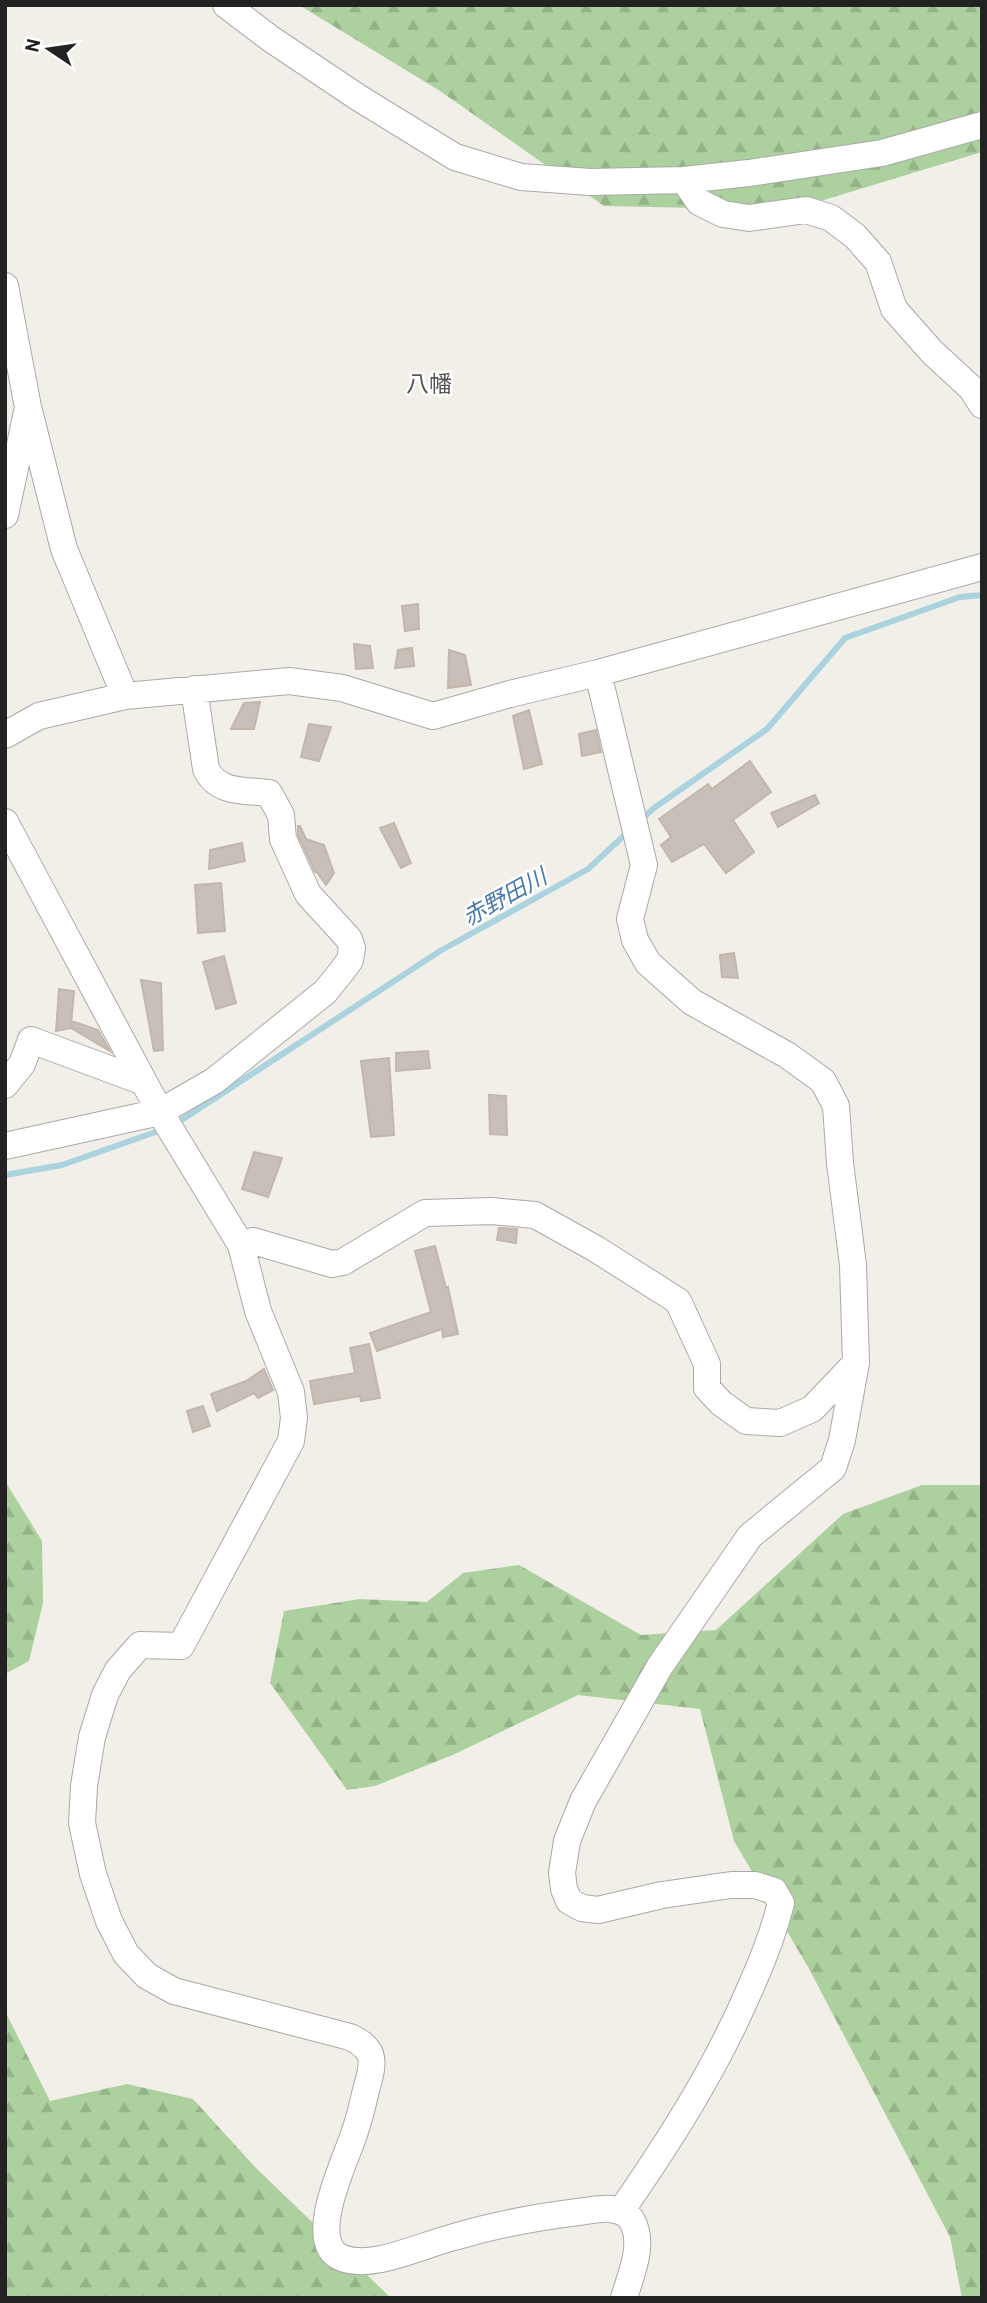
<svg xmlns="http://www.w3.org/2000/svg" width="987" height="2303" font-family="Barlow,'Noto Sans JP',sans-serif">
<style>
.forest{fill:url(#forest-firs)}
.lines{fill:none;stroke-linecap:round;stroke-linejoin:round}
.stream{stroke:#aad3df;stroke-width:6}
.building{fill:#c7bfb8;stroke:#c4b6ab;stroke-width:2}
.minor-casing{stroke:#a9a9a9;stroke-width:28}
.minor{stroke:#fff;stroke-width:26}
.labels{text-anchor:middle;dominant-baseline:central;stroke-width:5;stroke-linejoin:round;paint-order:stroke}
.neighbourhood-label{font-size:23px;fill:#555;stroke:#fff}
.water-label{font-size:23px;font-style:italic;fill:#4a7aab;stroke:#fff}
</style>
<defs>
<pattern id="forest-firs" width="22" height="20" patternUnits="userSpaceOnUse" patternTransform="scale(1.75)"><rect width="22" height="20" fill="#add19e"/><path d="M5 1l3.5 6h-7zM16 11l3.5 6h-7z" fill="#95b388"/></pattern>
</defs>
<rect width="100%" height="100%" fill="#f2efe9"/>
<!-- forest -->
<path class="forest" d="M299 5H982V152L791 210 604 206 440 91Z
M5 1481 42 1541 43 1603 29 1661 5 1674Z
M922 1485H982V2298H962L950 2237 808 1967 734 1841 700 1709 578 1695 455 1754 375 1786 347 1790 270 1683 284 1611 360 1599 427 1602 463 1573 519 1565 641 1635 716 1630 843 1514Z
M5 2011 50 2101 127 2084 193 2099 256 2168 391 2298H5Z"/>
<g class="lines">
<!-- stream -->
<path class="stream" d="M642 819 654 808 767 729 845 638 960 597 982 595
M174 1125 440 951 588 869 629 831
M5 1175 62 1165 164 1129"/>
</g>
<!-- building -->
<path class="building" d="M418 604 419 629 405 631 402 606Z
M354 644 370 646 373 668 356 669Z
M412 648 414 666 395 668 398 650Z
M449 650 465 655 471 685 448 688Z
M260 702 254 729H231L244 703Z
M529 710 542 764 524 769 513 716Z
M309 724 331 727 319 761 301 757Z
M596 730 601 752 582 756 579 734Z
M750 761 771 792 733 820 754 852 726 873 704 844 672 862 661 845 671 837 659 819 708 784 712 789Z
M815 795 819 803 778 827 771 813Z
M394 823 411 863 401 868 380 828Z
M298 826H300L306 839 324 845 334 873 326 885 317 872H315L298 835Z
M242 843 245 861 209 869 210 850Z
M221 883 225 931 198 933 195 885Z
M734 953 738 978 722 977 720 955Z
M224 956 236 1003 216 1009 203 962Z
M141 980 161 983 163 1050 154 1051Z
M59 989 74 991 71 1025 72 1021 98 1030 110 1051 71 1028 56 1031Z
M428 1051 430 1068 396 1071V1053Z
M389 1058 394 1135 371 1137 361 1061Z
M489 1095 506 1096 507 1135 490 1134Z
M254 1152 282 1158 268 1197 242 1189Z
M499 1228 517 1229 516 1243 497 1240Z
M435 1246 446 1288 448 1287 458 1334 443 1337 442 1329 377 1351 370 1333 431 1312 415 1251Z
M369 1344 380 1398 361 1401 360 1396 314 1404 310 1381 355 1373 350 1348Z
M264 1369 273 1390 258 1398 254 1393 217 1411 211 1394 246 1381Z
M203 1406 210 1426 193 1432 187 1411Z"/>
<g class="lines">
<defs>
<path id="minor" d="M226 5 271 39 359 98 455 157 521 177 590 182 684 180 749 173 882 153 982 125
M684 180 699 202 723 214 749 218 806 210 831 218 855 236 878 262 894 309 932 352 971 388 982 405
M5 286 28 407 64 549 125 696
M5 515 27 412
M598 673 644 865 630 919 635 940 648 963 692 1002 787 1055 823 1081 836 1106 840 1163 853 1265 856 1363 842 1440 833 1468 750 1536 660 1666 583 1801 567 1841 562 1873 564 1889 569 1901 582 1908 598 1910 662 1895 731 1885H755L774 1891 781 1903C774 1931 764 1957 752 1984 718 2065 671 2139 621 2211
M5 735 39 716 125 696 289 681 342 688 433 716 510 694 598 673 982 567
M5 822 160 1112 241 1245 258 1311 291 1392 294 1418 291 1441 181 1646 140 1645 118 1670 105 1695 92 1737 84 1786 82 1823 93 1874 109 1921 126 1954 147 1976 174 1991 350 2037C358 2041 366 2045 370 2054 374 2063 369 2080 366 2090 363 2103 360 2117 355 2131 348 2156 303 2242 342 2258 372 2270 422 2245 454 2237 494 2225 537 2217 578 2212 588 2211 600 2208 610 2209 618 2210 628 2213 632 2221 645 2244 631 2274 624 2298
M5 1085 22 1064 31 1040 144 1082
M5 1146 160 1112 214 1081 325 992 342 971 350 960 352 948 349 939 308 894 283 839 281 815 269 793C245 790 218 794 206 769L194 689
M241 1245 253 1241 332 1264 343 1262 425 1213 491 1211 535 1215 596 1249 678 1301 707 1364V1388L721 1403 746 1421 780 1423 812 1409 856 1363"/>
</defs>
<!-- minor casing -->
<use href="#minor" class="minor-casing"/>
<!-- minor -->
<use href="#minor" class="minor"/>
</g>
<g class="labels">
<!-- neighbourhood labels -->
<g class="neighbourhood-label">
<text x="429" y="383">八幡</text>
</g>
<!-- water labels -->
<g class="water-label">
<text transform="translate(504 896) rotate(-29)">赤野田川</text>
</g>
</g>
<!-- border -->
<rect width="987" height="2303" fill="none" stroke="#222222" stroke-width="14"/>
<!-- north arrow -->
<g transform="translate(49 49) rotate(283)" stroke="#ffffff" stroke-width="5" paint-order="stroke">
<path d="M0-5L12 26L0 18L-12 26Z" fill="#222222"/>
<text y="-10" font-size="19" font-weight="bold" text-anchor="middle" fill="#222222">N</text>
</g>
</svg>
